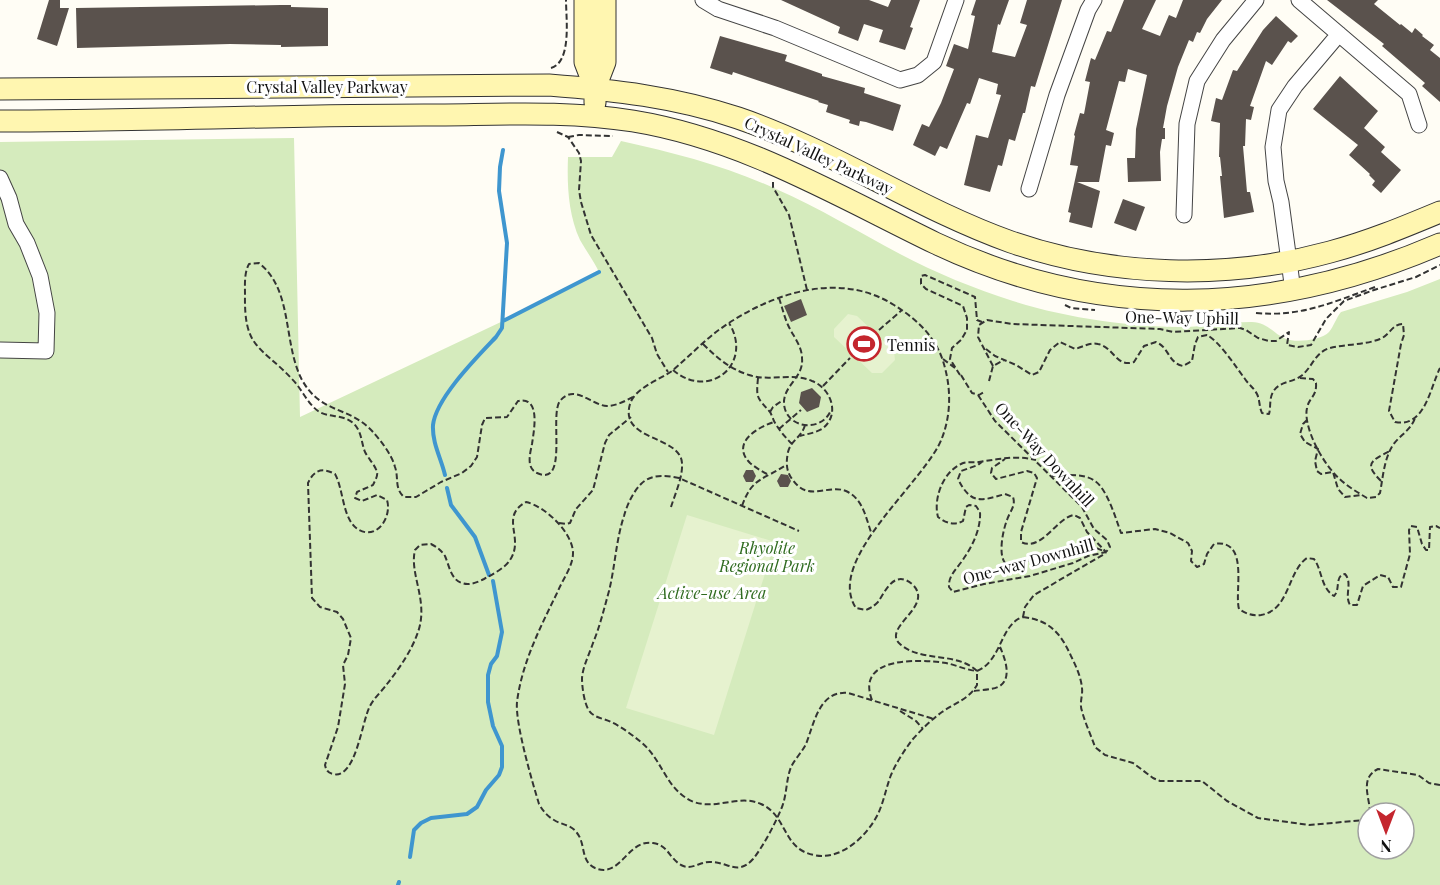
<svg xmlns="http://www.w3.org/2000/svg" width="1440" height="885" font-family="'Playfair Display',serif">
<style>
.green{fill:#d5ebbd;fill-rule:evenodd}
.pitch{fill:#e6f2cf}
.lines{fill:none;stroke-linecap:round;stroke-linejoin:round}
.stream{stroke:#3f96cf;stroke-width:4}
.building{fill:#5a524d}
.street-casing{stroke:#444;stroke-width:17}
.secondary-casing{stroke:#333;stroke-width:23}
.path{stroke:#333;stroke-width:2;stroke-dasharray:6 3;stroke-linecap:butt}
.street{stroke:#fff;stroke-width:15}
.secondary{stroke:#fff6b0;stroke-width:21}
.labels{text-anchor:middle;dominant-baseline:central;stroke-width:6;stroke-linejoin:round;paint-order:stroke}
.street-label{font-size:16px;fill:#111;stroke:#fff}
.poi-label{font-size:16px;fill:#111;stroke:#fff;text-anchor:start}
.park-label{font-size:16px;font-style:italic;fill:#2f6b1f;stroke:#fff}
</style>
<rect width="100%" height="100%" fill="#fffdf5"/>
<!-- green -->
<path class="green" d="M294 138 300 417 503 321 599 272C594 261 586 251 580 240 568 214 567 184 568 157H612L621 141C675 153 726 166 776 189 819 208 859 232 900 254 936 273 975 289 1013 301 1066 318 1132 327 1187 327 1208 326 1229 322 1250 322 1267 321 1273 334 1286 339 1296 343 1322 340 1329 332 1334 326 1336 318 1341 312L1407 292 1440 279V885H0V142ZM1368 813H1404V849H1368Z"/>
<!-- pitch -->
<path class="pitch" d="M848 314 857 316 894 351 895 360 882 373H872L834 337V329Z
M687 515 775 542 714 735 626 708Z"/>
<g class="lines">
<!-- stream -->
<path class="stream" d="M503 321 599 272
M445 475C441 458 432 443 433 425 436 398 477 357 496 337L502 328 507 243 499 191 500 167 503 150
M447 488 451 505 475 537 489 575
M410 857 414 830 421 823 431 818 467 814 477 807 486 790 499 775 502 767V746L493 726 488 702V675L491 664 497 656 502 632 493 581
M398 885 399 882"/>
</g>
<!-- building -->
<path class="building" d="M49 0H60V8H69L57 46 37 39Z
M781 0H869L888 7 891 0H920L910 27 913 28 905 50 879 42 883 30 864 24 858 41 838 33 840 27Z
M976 0H1009L1000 25 998 24 992 52 1015 57 1027 25 1020 23 1027 0H1062L1035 87 1031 86 1025 113H1023L1015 141 1009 139 1002 166 998 165 990 192 964 185 976 135 988 138 1001 95 996 94 998 84 979 78 970 104 967 103 947 149 940 146 935 156 913 145 922 124 929 127 941 103 954 69 946 66 954 44 968 49 975 16 971 15Z
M1124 0H1156L1142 29 1160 36 1169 15 1176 18 1183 0H1222L1207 19 1200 33 1197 32 1193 42 1189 40 1178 67 1167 106 1163 128H1165V139H1162L1160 152 1161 181 1128 182 1127 158H1135L1136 129 1147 75 1128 69 1125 82 1119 81 1106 130 1114 133 1111 146 1106 145 1099 182H1077L1100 191 1092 228 1069 222 1071 213 1068 212 1078 166 1070 165 1075 136 1074 135 1080 113 1084 114 1090 82 1085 81 1091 58 1095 60 1107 31 1111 32Z
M1327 0H1378L1374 4 1400 25 1401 24 1412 33 1415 28 1423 35 1422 36 1434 45 1430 50 1440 58V102L1422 86 1425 83 1382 46 1384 44Z
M281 5H291V7L328 8V46L281 47V45L230 44 77 48 76 8Z
M1276 16 1298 36 1291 43 1288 41 1272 65 1266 61 1250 106 1254 107 1251 120 1246 119 1245 146H1243L1247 192H1250L1254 212 1224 218 1220 176H1222L1220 157H1219L1220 123 1211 121 1216 98 1222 100 1233 70 1237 71 1263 30Z
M720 36 787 55 785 61 822 74V76L865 88 864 93 901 105 893 131 866 122 860 121 859 126 849 123 850 120 826 112 828 105 818 102 819 101 733 72 732 75 710 68Z
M1340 76 1378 111 1364 128 1385 147 1381 152 1401 170 1381 193 1372 185 1375 181 1369 175 1370 174 1349 155 1358 145 1313 109Z
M1123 199 1145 207 1136 231 1114 223Z
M801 299 807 315 791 322 784 306Z
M812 388 821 397 819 407 807 412 799 403 801 392Z
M746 470H753L756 476 753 482H746L743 476Z
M781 474 788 475 791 481 788 487H780L777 481Z"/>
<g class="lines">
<defs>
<path id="street" d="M703 0 718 9 775 28 900 80 918 75 934 62 956 0
M1299 0 1409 94 1419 125
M0 178 9 198 16 224 27 243 40 276 47 313 46 351 0 350
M1029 189 1057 95 1088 10 1094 0
M1184 215 1187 124 1197 81 1223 40 1256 0
M1293 291 1281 202 1276 181 1273 147 1279 110 1295 86 1339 34"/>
<path id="secondary" d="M585 0V62L595 88
M0 89 549 85C613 90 676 97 738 118 832 150 916 208 1011 242 1111 277 1228 280 1330 252 1368 242 1404 227 1440 212
M595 103V88L605 62V0
M0 121C142 121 283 115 424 115 494 115 564 110 633 121 743 139 836 195 935 243 1101 322 1273 316 1440 244"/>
</defs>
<!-- street casing -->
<use href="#street" class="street-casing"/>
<!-- secondary casing -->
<use href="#secondary" class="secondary-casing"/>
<!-- path -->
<path class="path" d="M551 68C572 62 566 18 566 0
M557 132 568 137 579 153 581 161 579 190 581 202 591 235 652 338 657 354 668 372
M568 137 579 135 613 136
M773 182V187L789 215 807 290
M779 298C782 307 784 316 788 325 793 336 802 346 802 358 804 378 783 385 784 404 786 429 822 433 831 410
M1065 305 1071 308 1095 310
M1256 313C1302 317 1333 302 1375 287
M1199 317 1239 315
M879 330 902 310
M703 344C717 358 730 369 749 375 770 382 792 372 812 381 831 388 841 415 822 429 815 433 807 434 800 436
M986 349 995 356 1016 365 1032 375 1039 372 1050 350 1060 342 1075 349C1083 347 1090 342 1098 344 1114 347 1116 368 1134 362L1144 346 1156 342C1169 347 1168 363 1183 366L1192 361 1195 344 1198 337 1207 335C1220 342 1236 367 1245 379 1249 385 1254 388 1257 394 1260 400 1259 407 1262 413L1269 414C1271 407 1269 399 1273 392 1279 381 1292 383 1301 376 1312 368 1315 352 1330 348 1346 344 1365 345 1380 339 1390 335 1392 324 1403 324L1404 335 1401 344 1389 411 1395 422C1425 428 1430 388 1440 368
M943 359 955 368
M993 366 978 337 979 325 987 320 1012 324 1160 329 1173 332 1240 328 1246 330 1258 338 1269 341H1276L1289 332 1287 345 1298 347 1311 345 1326 319 1344 301 1374 290 1416 277 1440 265
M673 370C709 401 754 364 729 323
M960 375 950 359 952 348 961 340 967 330V318L963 306 926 289 921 284V276L925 275 975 297 977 320 982 322
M961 375 972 393 979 395 984 392
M758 378C756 399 757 397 770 412 771 413 773 419 774 421 778 429 785 437 792 444
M1300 378 1313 379 1316 383C1317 397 1309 397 1307 408 1303 426 1321 459 1333 472 1342 483 1355 491 1367 498L1376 497 1380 493C1383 477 1384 459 1393 445 1400 435 1411 430 1415 418
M989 381 993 366 1004 360
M823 386 850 358
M978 395 995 421 1082 507 1094 529 1107 540 1110 547 1106 552 1087 532 1080 518 1074 515C1056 518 1042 552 1021 542V532L1037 478 1034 473 1027 471 996 479 991 473 992 468 1005 459
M633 397C625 401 616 406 607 406 590 405 575 383 560 401 549 415 569 488 537 473 526 468 530 454 532 444 534 430 541 396 518 401L507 417 485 418 482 425 477 457 471 466 462 473 441 482 416 497H404C394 488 399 478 395 467 392 455 381 441 373 432 349 405 320 415 301 378 283 341 293 290 259 263L249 264C244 273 245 285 245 295 244 349 260 345 292 379 302 389 307 403 318 411 328 418 343 414 353 423 362 431 361 442 365 452 368 458 375 465 377 472 378 477 375 480 373 485L357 492 355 498 362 501 377 495 387 500C392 516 378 540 359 530 342 520 344 490 335 474 322 467 314 470 308 483L312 598 320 607 337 612 343 619 351 638 348 655 343 665 345 684 338 727 325 765C326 770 328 773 333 774 356 780 362 720 370 706 374 698 382 691 387 684 399 669 412 650 418 632 429 601 409 574 415 550L420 545 431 544C437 547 441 550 445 556 449 565 451 580 462 583 469 586 478 582 484 579 493 574 505 568 510 560 525 538 499 517 526 502 545 506 573 533 573 553 573 566 563 579 558 591 541 626 522 662 517 702 515 723 532 781 539 804 543 811 547 816 554 820 562 825 572 825 577 833 586 844 580 861 595 868 621 879 627 839 653 843 668 845 669 858 681 865 692 871 700 861 711 862 728 862 738 876 753 859 763 847 776 822 782 807 787 794 786 780 791 767 795 759 802 752 806 744 814 724 819 690 848 693L934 719
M770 412 773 407 783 400
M1307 420 1303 424 1300 434 1305 442 1318 449 1315 461 1317 471 1321 474 1333 472 1338 489 1345 497 1361 495
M805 425C802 437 791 440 788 452 786 462 786 471 792 479 809 504 829 482 848 492 863 500 866 518 871 532
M779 429 801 410
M983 461 978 465 961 471 958 479C971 505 981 501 1005 494L1013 497C1016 506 1010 511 1007 520 1003 530 998 554 1005 563H1018L1091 546 1106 552 1088 556 1073 563 1030 576 984 584 953 592 949 587C948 575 958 568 964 558 973 545 981 528 980 512L976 506 969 505 966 507 963 521C954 526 946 523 938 517 933 499 943 472 961 464 967 461 973 463 979 462 999 459 1016 455 1036 460
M767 474C761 471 755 467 750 463 730 443 758 427 774 422
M1052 476C1065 475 1084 473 1095 481 1107 489 1116 519 1121 533L1155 529 1170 533 1188 543 1192 551 1191 561 1197 567 1204 564 1207 554 1214 544C1250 538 1234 592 1239 609 1246 614 1253 616 1261 615 1290 610 1287 572 1307 558L1314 559 1316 562C1322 573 1322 589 1334 596 1341 589 1334 576 1345 574 1353 583 1344 595 1350 605H1357L1363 586 1380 575 1388 577 1393 587H1401L1410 554 1409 530 1411 526 1417 527 1422 544 1426 550H1429L1430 527 1436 526 1440 528
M1381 481C1364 464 1370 461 1390 451
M742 506C752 477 764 480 786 465
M671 507C675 494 683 477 682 463 680 435 619 441 630 404 635 388 659 380 672 371 687 358 701 344 716 332 766 295 837 269 894 305 915 318 933 334 942 358 951 384 952 412 942 438 926 481 824 560 856 608L866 610C871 608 874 606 878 602 885 592 894 569 912 584 936 606 881 627 900 644 921 663 956 651 977 671V685C969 699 955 703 942 712 931 720 921 730 912 740 904 751 896 763 891 775 886 788 884 801 878 814 867 836 841 861 814 855 782 849 788 816 761 804 739 794 717 810 694 802 666 791 663 760 641 742 632 735 622 727 611 722 603 718 593 718 588 709 584 701 582 687 582 678 583 666 589 655 593 643 600 626 604 609 609 591 615 567 616 540 624 516 627 505 633 492 641 484 651 474 666 475 679 478L799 531
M559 523 566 524 570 523 576 509 593 490 605 443 609 435 631 417
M1023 617C1050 620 1061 634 1071 656 1076 666 1081 677 1082 688 1083 696 1079 703 1082 711 1085 723 1091 735 1095 747L1105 755 1133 763 1153 778 1160 781H1202L1227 801 1258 818 1309 825 1365 820 1368 818
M1023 617 1025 607 1034 595 1106 553
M977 671C1002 661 1000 624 1023 617
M974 691C981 690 991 690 998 687 1013 680 1005 658 1000 647
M872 700C855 656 920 659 946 663 956 665 966 670 977 671
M900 711 916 721 923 729
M1370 813C1370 798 1359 778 1378 769L1418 775 1429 783 1440 785"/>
<!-- street -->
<use href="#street" class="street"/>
<!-- secondary -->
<use href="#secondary" class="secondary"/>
</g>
<!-- icons -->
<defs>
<symbol id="stadium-ring" viewBox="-11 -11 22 22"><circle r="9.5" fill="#fff" stroke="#c4262e" stroke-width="1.5"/><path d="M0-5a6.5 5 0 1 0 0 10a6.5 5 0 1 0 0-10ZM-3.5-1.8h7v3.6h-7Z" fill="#c4262e"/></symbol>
</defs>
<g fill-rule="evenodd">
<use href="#stadium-ring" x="845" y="325" width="38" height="38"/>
</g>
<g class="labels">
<!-- street labels -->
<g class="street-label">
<text x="327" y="86">Crystal Valley Parkway</text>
<text transform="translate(819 155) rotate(25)">Crystal Valley Parkway</text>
<text transform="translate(1182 317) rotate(1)">One-Way Uphill</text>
<text transform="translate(1045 454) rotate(47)">One-Way Downhill</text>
<text transform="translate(1028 561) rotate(-15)">One-way Downhill</text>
</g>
<!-- poi labels -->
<g class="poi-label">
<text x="887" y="344">Tennis</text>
</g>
<!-- park labels -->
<g class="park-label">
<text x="767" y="547">Rhyolite<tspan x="767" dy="18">Regional Park</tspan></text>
<text x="712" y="592">Active-use Area</text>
</g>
</g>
<!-- north arrow -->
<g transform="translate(1386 831) rotate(180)"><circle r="28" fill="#ffffff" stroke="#a0a0a0" stroke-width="1.5"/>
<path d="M0-4.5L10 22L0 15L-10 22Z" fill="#c4262e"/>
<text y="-9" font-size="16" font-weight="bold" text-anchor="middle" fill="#111111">N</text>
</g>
</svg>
